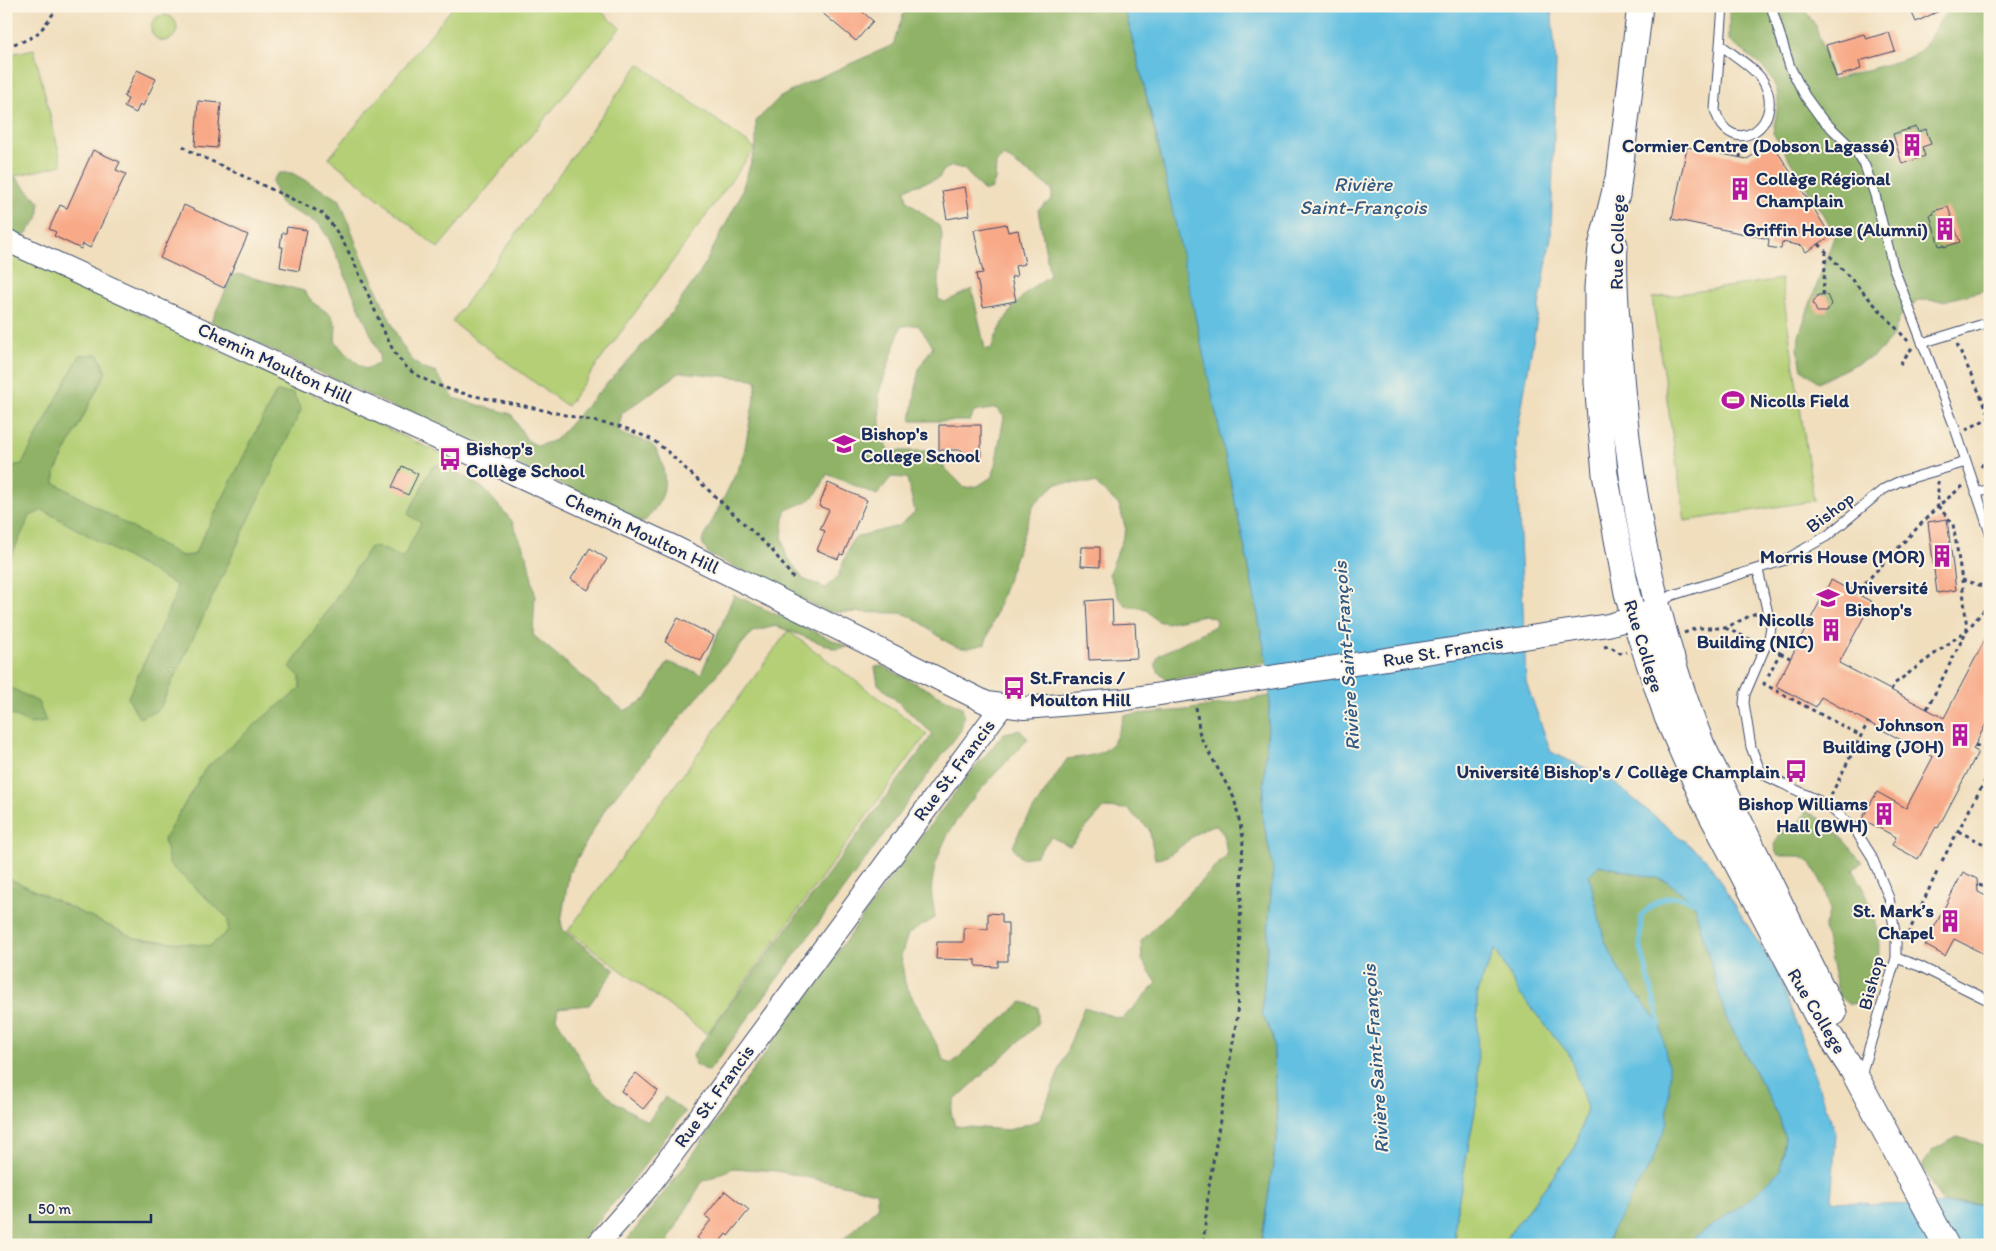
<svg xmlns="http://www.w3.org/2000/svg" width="1996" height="1251" font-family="Itim,sans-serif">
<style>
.green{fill:#b4cf75;stroke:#687f6a}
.forest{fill:#8fb266;stroke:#557062;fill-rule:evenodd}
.water{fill:#63c0e1;stroke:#3f78a0}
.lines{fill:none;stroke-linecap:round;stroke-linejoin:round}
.stream{stroke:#63c0e1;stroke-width:5}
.building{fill:#f8a987}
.service-casing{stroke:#3b496c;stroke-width:11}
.tertiary-casing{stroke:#3b496c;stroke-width:24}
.secondary-casing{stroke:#3b496c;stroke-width:27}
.path{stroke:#3b496c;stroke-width:3;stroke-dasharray:4 4;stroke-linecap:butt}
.service{stroke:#fff;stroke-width:9}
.tertiary{stroke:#fff;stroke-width:22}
.secondary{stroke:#fff;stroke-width:25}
.labels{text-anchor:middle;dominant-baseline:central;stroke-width:4;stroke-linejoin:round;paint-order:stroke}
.poi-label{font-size:19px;font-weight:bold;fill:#1b2f5e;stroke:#fcf5e5;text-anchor:end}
.street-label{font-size:19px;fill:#1b2f5e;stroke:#fcf5e5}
.water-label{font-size:20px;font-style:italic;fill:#315a85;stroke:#fcf5e5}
</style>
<rect width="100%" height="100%" fill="#fcf5e5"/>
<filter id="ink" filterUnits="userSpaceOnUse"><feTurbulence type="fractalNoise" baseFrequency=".02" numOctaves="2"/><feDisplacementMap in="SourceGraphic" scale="10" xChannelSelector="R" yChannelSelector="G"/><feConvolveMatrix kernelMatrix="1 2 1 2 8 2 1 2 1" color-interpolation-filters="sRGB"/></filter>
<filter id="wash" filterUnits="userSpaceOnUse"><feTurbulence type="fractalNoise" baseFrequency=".0096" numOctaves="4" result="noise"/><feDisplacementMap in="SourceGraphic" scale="20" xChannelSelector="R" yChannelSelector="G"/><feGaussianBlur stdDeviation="1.12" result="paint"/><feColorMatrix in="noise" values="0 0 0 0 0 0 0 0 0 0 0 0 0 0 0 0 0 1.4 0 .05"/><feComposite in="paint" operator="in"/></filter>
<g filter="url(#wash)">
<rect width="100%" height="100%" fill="#f0debd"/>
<!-- green -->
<path class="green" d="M454 6H595L620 28 438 248 329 158Z
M151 28a13 13 0 1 1 26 0a13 13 0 1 1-26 0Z
M34 49 62 165 6 178V55Z
M639 64 755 148 567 406 452 322Z
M6 251 461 463 223 979 6 878Z
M1781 279 1814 501 1685 521 1652 298Z
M788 631 927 734 707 1034 568 931Z
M1495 949 1519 993 1569 1054 1587 1108 1575 1148 1501 1245H1454L1456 1215 1478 1094 1477 992Z"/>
<!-- forest -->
<path class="forest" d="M906 6H1124C1179 223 1226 443 1267 663L1167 680 1159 673 1155 664 1159 655 1215 626 1217 619 1204 615 1166 623 1157 621 1146 609 1126 606 1119 598 1109 574 1126 530 1119 505 1095 483H1057L1034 504 985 644C976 646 966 650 957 647 937 639 923 619 902 613L828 612 708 554 702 542 743 459 757 382 753 379 681 372 622 413 618 431C627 439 638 437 648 442 662 450 667 478 663 493 659 505 652 513 643 523L211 322 233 275 238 274 304 291 312 302 331 315 336 326 335 341 346 354 365 369 378 364 380 355 329 239 319 224 280 204 272 181 279 173H292L340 200 357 246 400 342 411 359 422 368 436 373 454 398 511 414 527 440 538 446 555 440 669 316 700 273 739 199 756 147V121L779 98 802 85 893 45ZM1004 156 1052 189V199L1038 210 1050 276C1022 290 1001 320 991 349H985L972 289 945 302 938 299 942 234 939 226 907 201 905 189 939 178 944 170 952 166 964 169 983 190H991L995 180 996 163ZM918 325 933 346 919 368 911 421H970L974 412 997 408 1004 417 993 476 978 486 965 488 937 460 925 451H888L880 424 879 393 901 326ZM827 474 877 495 891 477 907 478 915 512 899 526 859 536 852 541 837 578 825 588 803 579 786 555 782 536 785 510C813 500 814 501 827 474Z
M1729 6H1802L1816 26 1832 80 1912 57 1922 49 1950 6H1983L1990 13V289L1943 301 1918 300 1900 317 1893 336 1877 354 1818 382 1802 369 1798 349 1799 335 1835 234 1773 133C1774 123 1777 113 1778 103 1779 72 1750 57 1729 41Z
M15 177 40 202 38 219 22 239 6 231V179Z
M98 354 106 372 55 472V483L181 556 194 555 276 392 293 393 301 410 159 710 139 718 128 697 176 594V585L43 510 30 516 6 567V463L12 466 22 464 80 355Z
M443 463 484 489 512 521 527 556 535 594 533 635 624 711 646 699 668 662 701 674 734 595 848 647 836 649 776 626 752 632 607 806 569 873 561 922 563 930 615 970 589 1005 558 1008 556 1018 594 1082 615 1102 648 1122 665 1097 685 1112 629 1185 577 1245H6V877L135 938 210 946 228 931V918L169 864 164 839 205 769 265 716 300 689V677L290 667 370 547C387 548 389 553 403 558L421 523 408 514 432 467Z
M882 666 962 707 964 715 961 730 709 1071 695 1065 693 1054 933 734 878 684 875 667Z
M6 685 38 702 46 722 29 724 6 712Z
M1270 696 1262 813 1273 868 1262 1013 1273 1036 1278 1131 1261 1245H837L878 1207 876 1192 777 1171 733 1168 702 1182 669 1239V1245H623L681 1171 899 866 960 786 1004 733 1020 730 1028 739C990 781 939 823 932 883 930 894 934 907 935 918L908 934 901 956 905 983 945 1061 951 1064 1022 1002 1038 1007V1024L955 1100 951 1112 955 1126 1009 1130 1040 1120 1084 1007 1122 1019 1157 983 1142 960 1141 941 1227 855 1224 835 1216 825C1191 829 1178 858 1155 859L1149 829 1127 809 1104 808 1070 846 1051 837 1036 856 1021 858 1013 847 1020 830 1067 759C1105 754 1113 754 1124 715L1186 710Z
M1806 811C1832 824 1844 840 1862 862L1853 870C1879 908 1891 965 1862 1003L1848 1004 1839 996 1824 929 1830 909 1824 887 1811 863 1800 856H1782L1776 853 1775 843 1787 821 1797 827Z
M1599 865 1665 880 1693 901 1726 1018 1777 1113 1785 1138 1780 1170 1754 1196 1692 1240 1680 1245H1604L1609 1239 1660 1024 1620 972 1604 939 1589 875Z
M1957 1137 1979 1143 1990 1149V1203L1942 1202 1922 1166 1933 1150Z"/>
<!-- water -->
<path class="water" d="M1124 6H1551L1556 61 1551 237 1516 440 1526 682 1551 752 1611 780 1707 860 1779 976 1836 1135 1831 1200 1881 1205 1990 1203V1245H1680L1692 1240 1754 1196 1780 1170 1785 1138 1777 1113 1726 1018 1693 901 1665 880 1599 865 1589 875 1604 939 1620 972 1660 1024 1670 1075 1667 1122 1651 1163 1604 1245H1501L1575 1148 1587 1108 1569 1054 1519 993 1495 949 1477 992 1478 1094 1456 1215 1454 1245H1261L1278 1131 1273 1036 1262 1014 1273 868 1262 813 1270 696 1267 663 1248 563 1157 138Z"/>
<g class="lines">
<!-- stream -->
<path class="stream" d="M1660 1024 1640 944 1641 916C1661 896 1666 893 1693 901"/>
</g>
<g id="blocks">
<!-- building -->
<path class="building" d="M814 6H856L873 21 856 41Z
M1909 6H1949L1916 22Z
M1889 32 1895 51 1859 61 1861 69 1836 77 1826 45 1864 34 1866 39Z
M137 70 156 79 143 106 140 104 136 113 124 107 128 99 124 97Z
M198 101 221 103 217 148 195 146Z
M1916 127 1918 132 1926 129 1931 144 1922 147 1925 156 1902 164 1893 134Z
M1772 143 1831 236 1806 252 1802 246 1782 242 1781 249 1768 247 1769 239 1672 219 1687 147 1747 159Z
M93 150 120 162 116 170 126 174 90 248 83 244 81 249 54 236 56 232 49 229 60 205 67 208Z
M965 187 970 215 947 219 942 191Z
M184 205 248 235 224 288 160 258Z
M1948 207 1960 242 1944 247V245L1939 246 1930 215 1934 214 1933 211Z
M1006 224 1008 232 1018 230 1025 264 1015 266 1017 276 1011 277 1016 301 983 307 976 274 983 273 974 230Z
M287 227 307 230 299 271 280 267 283 247H280L282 233H286Z
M1818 295H1827L1831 304 1827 312H1817L1813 303Z
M939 425H981V459H962V450H939Z
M402 466 418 474 408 495 392 487Z
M828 483 867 500 843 555 840 554 838 559 817 550 825 531 820 529 829 510 819 506Z
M1947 519 1956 590 1937 593 1928 522Z
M1082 547H1100V567L1081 566Z
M590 548 607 559 588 590 571 579Z
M1831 580 1872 602 1839 663 1944 718 1990 630V716L1973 749 1978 752 1938 828 1936 827 1918 859 1892 845 1896 837 1862 819 1877 792 1906 808 1933 757 1821 697 1816 707 1776 686Z
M1112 599 1113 624 1135 623 1137 658 1089 660 1086 601Z
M678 618 714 636 701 661 665 642Z
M1963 872 1977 879 1978 892 1990 898V957L1954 939 1945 956 1925 945Z
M988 913 1002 914V923H1008V961H998V967L976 966V960L936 959 937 942H964V928L988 929Z
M636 1073 658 1091 643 1109 621 1091Z
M725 1191 749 1210 728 1236 726 1234 717 1245H706L697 1238 711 1220 705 1216Z"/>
</g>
</g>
<g filter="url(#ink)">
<use href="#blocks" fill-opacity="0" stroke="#3b496c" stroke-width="1"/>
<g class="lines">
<defs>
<path id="service" d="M1771 6 1790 67 1805 96 1821 118 1857 153 1865 166 1875 195 1893 266 1955 428 1990 533
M1721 45C1734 56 1754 67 1763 81 1788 124 1731 163 1715 110L1723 6
M1922 343 1990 322
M1976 493 1990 489
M1758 570 1771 627 1769 638 1745 694 1744 703 1751 747 1759 768 1766 776 1826 804 1854 828 1871 855 1889 898 1896 938V958L1861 1075
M1660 602 1673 595 1785 560 1827 536 1884 489 1898 482 1966 462
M1896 958 1919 966 1990 1001"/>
<path id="tertiary" d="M6 240 674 547 987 703 1024 708 1121 700 1608 625 1634 618 1649 611
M597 1245 648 1187 1002 706"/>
<path id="secondary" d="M1618 178 1601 247 1597 287V383L1605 474 1627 593 1634 618 1667 717 1704 801 1817 1016 1853 1071 1946 1245
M1617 195 1640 6
M1615 245C1613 280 1617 316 1619 351 1628 485 1652 620 1702 745L1834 1013"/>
</defs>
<!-- service casing -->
<use href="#service" class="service-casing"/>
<!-- tertiary casing -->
<use href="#tertiary" class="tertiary-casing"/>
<!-- secondary casing -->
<use href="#secondary" class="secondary-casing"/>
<!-- path -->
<path class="path" d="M6 46C37 38 37 36 55 11
M183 146 192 152 322 213C352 244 370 304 390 344 396 356 405 368 417 375 445 392 480 397 511 403 548 411 585 420 623 427L653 440 668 452 772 550 793 578
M1740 158 1741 146
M1819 244 1908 341
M1823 295 1826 253
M1957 344 1990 416
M1900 364 1912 348
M1966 430 1990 417
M1981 467 1990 454
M1963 486 1938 506 1953 524 1962 580 1990 588
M1851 591 1862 586 1938 506V481
M1725 628 1756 642
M1684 633 1697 628H1725L1756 613
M1604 647 1609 646 1622 654 1626 652
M1780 653 1790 658
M1768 676 1780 653 1775 651
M1765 682 1764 684 1861 736
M1891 690 1894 684 1967 630 1990 603
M1196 707 1200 736 1234 798 1243 837 1237 1018 1209 1186 1203 1245
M1927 709 1967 630 1962 580
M1975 745 1990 751
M1831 795 1868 722
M1958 831 1990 847
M1942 861 1990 771
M1979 885 1990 889
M1908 934 1938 870"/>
<!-- service -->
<use href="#service" class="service"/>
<!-- tertiary -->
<use href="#tertiary" class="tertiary"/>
<!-- secondary -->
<use href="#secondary" class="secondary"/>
</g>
</g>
<!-- icons -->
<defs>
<symbol id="building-bare" viewBox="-9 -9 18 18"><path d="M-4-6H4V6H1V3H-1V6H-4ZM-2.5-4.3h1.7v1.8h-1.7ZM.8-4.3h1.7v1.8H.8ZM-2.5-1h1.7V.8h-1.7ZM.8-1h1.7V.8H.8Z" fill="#b5179e" stroke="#fcf5e5" stroke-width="2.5" paint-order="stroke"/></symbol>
<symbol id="stadium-bare" viewBox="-9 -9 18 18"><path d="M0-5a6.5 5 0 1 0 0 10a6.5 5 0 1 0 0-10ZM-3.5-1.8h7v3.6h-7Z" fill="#b5179e" stroke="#fcf5e5" stroke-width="2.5" paint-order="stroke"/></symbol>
<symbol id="school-bare" viewBox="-9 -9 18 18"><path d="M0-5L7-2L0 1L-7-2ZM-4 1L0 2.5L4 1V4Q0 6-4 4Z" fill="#b5179e" stroke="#fcf5e5" stroke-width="2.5" paint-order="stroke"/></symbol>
<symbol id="bus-bare" viewBox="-9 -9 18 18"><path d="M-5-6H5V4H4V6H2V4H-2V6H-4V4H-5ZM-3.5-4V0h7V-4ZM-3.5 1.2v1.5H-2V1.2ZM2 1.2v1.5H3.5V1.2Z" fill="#b5179e" stroke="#fcf5e5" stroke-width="2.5" paint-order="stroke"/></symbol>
<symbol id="university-bare" viewBox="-9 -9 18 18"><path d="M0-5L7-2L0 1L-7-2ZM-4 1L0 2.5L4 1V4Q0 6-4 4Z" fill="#b5179e" stroke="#fcf5e5" stroke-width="2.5" paint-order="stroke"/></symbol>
</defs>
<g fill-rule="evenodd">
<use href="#building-bare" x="1896" y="129" width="32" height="32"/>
<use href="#building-bare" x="1724" y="173" width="32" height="32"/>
<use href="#building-bare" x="1929" y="213" width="32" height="32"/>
<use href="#stadium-bare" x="1717" y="384" width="32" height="32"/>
<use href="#school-bare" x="828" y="428" width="32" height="32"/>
<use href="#bus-bare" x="434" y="443" width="32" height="32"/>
<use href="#building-bare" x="1926" y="540" width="32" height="32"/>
<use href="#university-bare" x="1812" y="582" width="32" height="32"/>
<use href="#building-bare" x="1815" y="614" width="32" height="32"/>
<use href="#bus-bare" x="998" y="672" width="32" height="32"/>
<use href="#building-bare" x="1944" y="719" width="32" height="32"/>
<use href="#bus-bare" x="1780" y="755" width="32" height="32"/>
<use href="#building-bare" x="1868" y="798" width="32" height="32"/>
<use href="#building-bare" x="1934" y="905" width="32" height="32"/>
</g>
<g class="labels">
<!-- poi labels -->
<g class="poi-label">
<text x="1895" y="145">Cormier Centre (Dobson Lagassé)</text>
<text x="1756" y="178" text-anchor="start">Collège Régional<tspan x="1756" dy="22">Champlain</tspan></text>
<text x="1928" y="229">Griffin House (Alumni)</text>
<text x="1750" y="400" text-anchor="start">Nicolls Field</text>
<text x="861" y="433" text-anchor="start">Bishop's<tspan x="861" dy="22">College School</tspan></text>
<text x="466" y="448" text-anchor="start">Bishop's<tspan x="466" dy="22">Collège School</tspan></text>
<text x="1925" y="556">Morris House (MOR)</text>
<text x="1845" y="587" text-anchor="start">Université<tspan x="1845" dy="22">Bishop's</tspan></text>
<text x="1814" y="619">Nicolls<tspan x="1814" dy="22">Building (NIC)</tspan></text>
<text x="1030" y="677" text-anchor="start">St.Francis /<tspan x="1030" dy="22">Moulton Hill</tspan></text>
<text x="1944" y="724">Johnson<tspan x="1944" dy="22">Building (JOH)</tspan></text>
<text x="1780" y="771">Université Bishop's / Collège Champlain</text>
<text x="1868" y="803">Bishop Williams<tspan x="1868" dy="22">Hall (BWH)</tspan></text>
<text x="1934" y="910">St. Mark’s<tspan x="1934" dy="22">Chapel</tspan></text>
</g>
<!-- street labels -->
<g class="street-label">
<text transform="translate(1617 242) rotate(-89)">Rue College</text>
<text transform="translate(275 363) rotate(25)">Chemin Moulton Hill</text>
<text transform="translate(1830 512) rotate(-37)">Bishop</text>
<text transform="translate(642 533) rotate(25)">Chemin Moulton Hill</text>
<text transform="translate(1644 646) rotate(73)">Rue College</text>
<text transform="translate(1443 651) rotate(-9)">Rue St. Francis</text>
<text transform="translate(954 770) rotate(-53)">Rue St. Francis</text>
<text transform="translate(1871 983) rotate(-75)">Bishop</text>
<text transform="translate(1817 1011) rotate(59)">Rue College</text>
<text transform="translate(714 1096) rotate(-54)">Rue St. Francis</text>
</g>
<!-- water labels -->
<g class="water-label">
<text x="1363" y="184">Rivière<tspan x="1363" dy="23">Saint-François</tspan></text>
<text transform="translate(1346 656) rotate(-94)">Rivière Saint-François</text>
<text transform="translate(1375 1059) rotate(-94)">Rivière Saint-François</text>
</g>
</g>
<!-- margin -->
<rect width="1996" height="1251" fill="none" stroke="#fcf5e5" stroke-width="25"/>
<!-- scale -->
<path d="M30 1214v8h121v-8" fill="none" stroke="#1b2f5e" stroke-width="2.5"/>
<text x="38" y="1214" font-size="15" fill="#1b2f5e" stroke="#fcf5e5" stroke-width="4" paint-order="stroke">50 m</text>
</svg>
